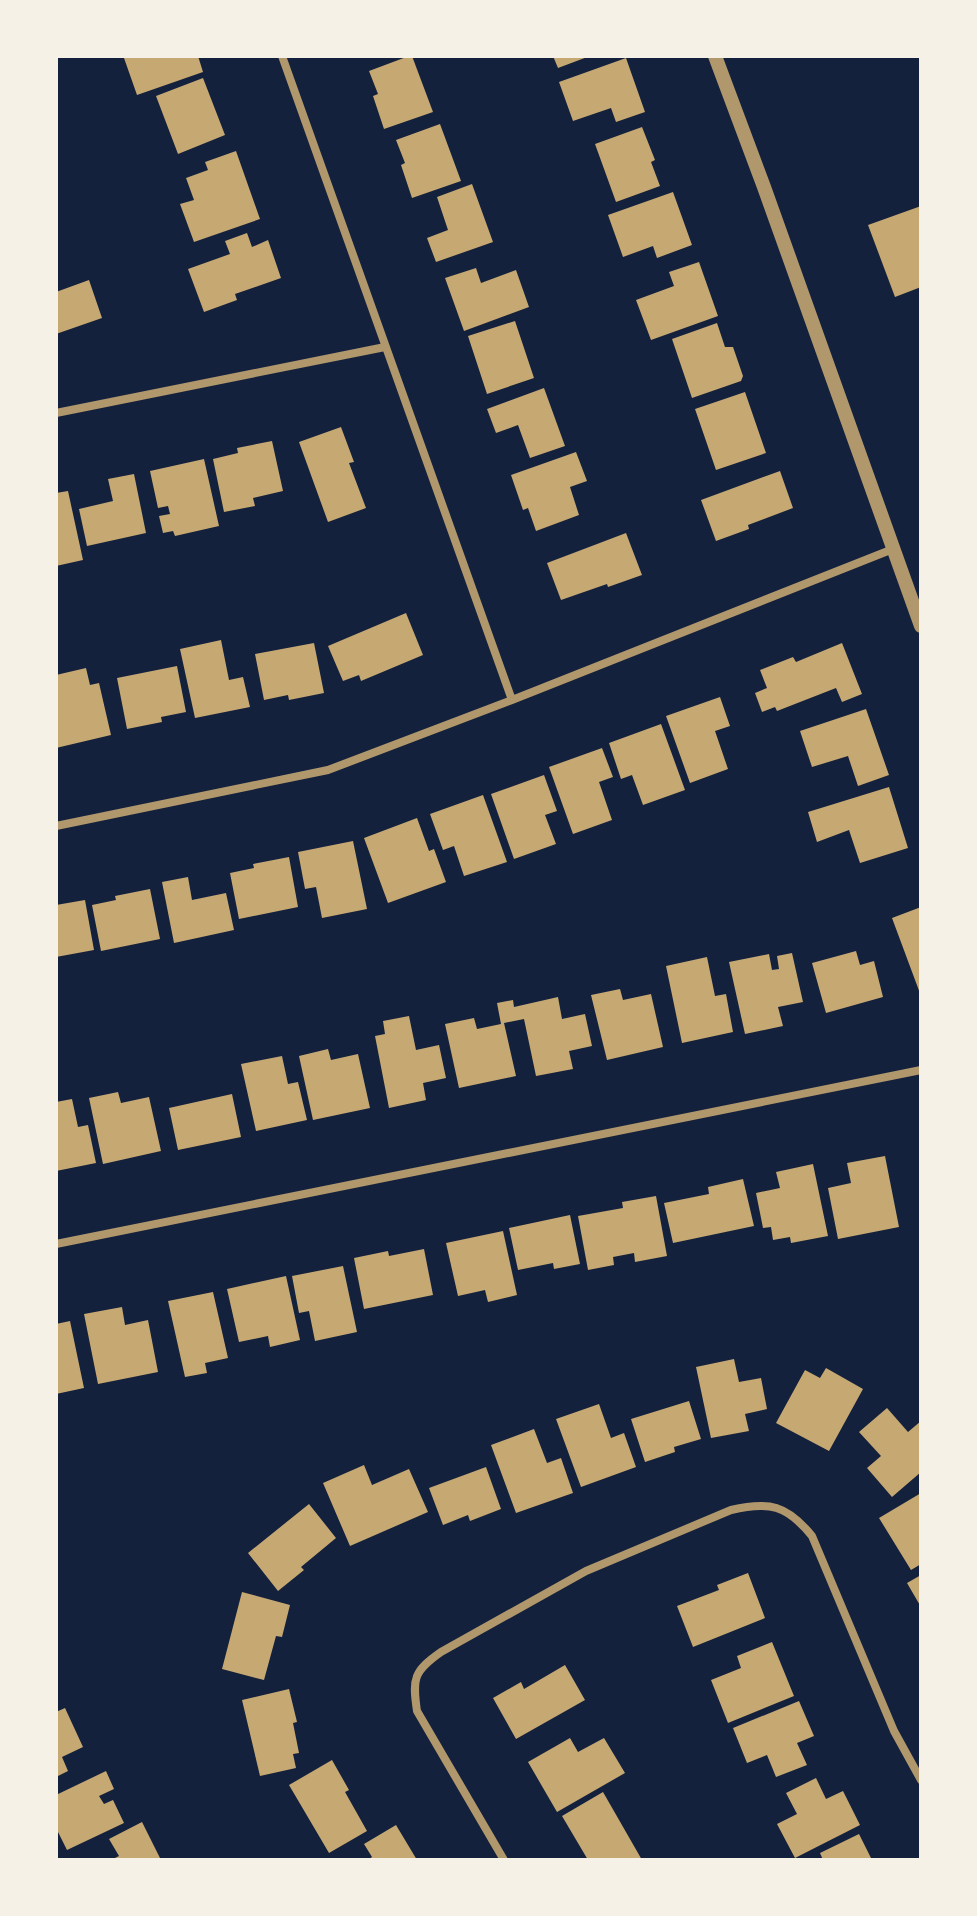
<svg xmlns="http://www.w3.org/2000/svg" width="977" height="1916" font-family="'IBM Plex Sans',sans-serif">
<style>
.building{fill:#c6a872}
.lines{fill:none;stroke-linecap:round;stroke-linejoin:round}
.minor{stroke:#b1986c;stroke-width:8}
.tertiary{stroke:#b1986c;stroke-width:14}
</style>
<rect width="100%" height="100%" fill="#14213d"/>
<!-- building -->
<path class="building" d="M130 56H198L203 72 137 95 124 58Z
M409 56H412L433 112 384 129 373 96 378 94 369 71Z
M553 56H590L558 68Z
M626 58 645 112 616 122 611 108 573 121 559 82Z
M203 78 225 135 178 154 156 96Z
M440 124 461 181 412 198 401 165 405 163 396 140Z
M642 127 655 160 651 162 660 186 616 202 595 144Z
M236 151 260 219 194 242 180 204 194 200 186 178 208 170 205 162Z
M472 184 493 242 436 262 427 238 448 230 437 197Z
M673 192 692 245 657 258 653 246 623 257 608 215Z
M921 206V287L895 297 868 225Z
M247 233 252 247 268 240 281 278 235 294 237 300 204 312 188 269 230 254 225 241Z
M699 262 718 316 651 340 636 300 674 286 669 272Z
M476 268 481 283 516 270 529 307 464 331 445 278Z
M89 280 102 318 56 334V292Z
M515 321 534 378 487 394 468 336Z
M717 323 725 347H733L743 376 741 381 692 398 672 339Z
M544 388 565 446 530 458 518 425 496 433 487 409Z
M745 392 766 453 716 470 695 409Z
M341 427 354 462 349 463 366 508 328 522 299 442Z
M272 441 283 491 253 498 255 506 224 512 213 459 238 453 237 448Z
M576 452 587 481 570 487 579 515 536 531 528 508 523 510 511 475Z
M204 459 219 526 175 536 173 531 163 533 159 516 170 514 168 506 158 508 150 471Z
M780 471 793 508 748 525 749 529 716 541 701 500Z
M134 474 146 533 87 546 79 509 113 501 108 479Z
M68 491 83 560 56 566V493Z
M626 533 642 575 608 587 607 584 561 600 547 563Z
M406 613 423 655 361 681 359 675 343 681 328 646Z
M221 640 229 680 243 677 250 707 195 718 180 649Z
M314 643 324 693 289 700 288 695 264 700 255 654Z
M842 643 862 694 842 702 836 688 777 711 775 707 762 712 755 693 767 688 760 670 793 657 796 662Z
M177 666 186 712 161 717 162 722 127 729 117 678Z
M86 668 90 685 99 683 111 735 56 748V675Z
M720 697 730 726 715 731 728 769 690 783 666 716Z
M866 709 889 775 858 786 848 756 812 767 800 731Z
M661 724 685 790 643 805 632 775 621 779 609 743Z
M602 748 613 777 599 782 612 820 573 834 549 767Z
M544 775 557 811 545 815 556 844 514 859 491 794Z
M889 787 908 848 860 863 849 830 817 842 808 812Z
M483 795 507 862 464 876 454 846 443 850 430 814Z
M417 818 429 851 434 849 446 882 388 903 364 838Z
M353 841 367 909 322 918 316 887 305 889 298 852Z
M289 857 298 907 239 919 230 873 254 868 253 864Z
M188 877 192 900 226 893 234 930 174 943 162 882Z
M150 889 160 939 101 951 92 905 116 900 115 896Z
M85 900 94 950 56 957V905Z
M921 907V996L892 918Z
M856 951 860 965 874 961 883 997 826 1013 812 963Z
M792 953 803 1002 778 1007 783 1026 745 1034 729 962 769 954 772 970 779 969 777 956Z
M707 957 715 996 726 994 733 1032 682 1043 666 966Z
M620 989 623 1000 651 994 663 1047 607 1060 591 995Z
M558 997 562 1019 585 1014 592 1046 569 1051 573 1069 536 1076 524 1019 504 1023 516 1076 459 1088 445 1024 474 1018 477 1029 501 1024 497 1003 513 1000 514 1007Z
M409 1016 416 1050 439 1045 446 1078 423 1083 426 1100 389 1108 375 1036 385 1034 383 1021Z
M328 1049 331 1060 358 1054 370 1108 313 1120 299 1056Z
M282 1056 288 1084 298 1082 307 1120 256 1131 241 1064Z
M118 1092 121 1103 149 1097 161 1151 103 1164 89 1098Z
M232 1094 241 1137 178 1150 169 1108Z
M72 1099 78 1127 88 1125 96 1163 56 1171V1102Z
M885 1156 899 1227 838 1239 828 1188 851 1183 847 1163Z
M813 1164 828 1236 791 1243 790 1237 773 1240 771 1227 763 1228 756 1193 780 1188 776 1172Z
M743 1179 754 1226 673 1243 664 1203 709 1194 708 1187Z
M656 1196 667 1256 635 1262 634 1253 613 1257 614 1265 588 1270 578 1216 623 1208 622 1202Z
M570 1215 580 1264 554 1269 553 1263 518 1270 509 1228Z
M503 1231 517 1295 488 1302 485 1290 458 1296 446 1243Z
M424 1249 433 1295 364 1309 354 1258 388 1251 389 1256Z
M343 1266 357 1332 315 1341 309 1311 299 1313 292 1276Z
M286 1276 300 1340 270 1347 268 1336 239 1342 227 1289Z
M213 1292 228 1358 205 1363 207 1373 185 1377 168 1301Z
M122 1307 125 1325 148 1320 158 1372 98 1384 84 1314Z
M70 1321 84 1388 56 1394V1324Z
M734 1359 739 1382 761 1378 767 1409 745 1414 749 1431 711 1438 696 1367Z
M826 1368 863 1389 829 1451 776 1423 805 1370 820 1378Z
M689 1401 701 1439 674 1447 675 1452 645 1462 631 1419Z
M599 1404 611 1438 624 1433 636 1467 581 1487 556 1419Z
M887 1408 908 1432 921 1421V1472L892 1497 867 1468 881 1456 859 1432Z
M534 1429 547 1463 561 1458 573 1493 516 1513 491 1445Z
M364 1465 372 1485 409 1469 428 1512 350 1546 323 1483Z
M486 1467 501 1509 470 1521 468 1515 443 1525 429 1488Z
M921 1493V1564L911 1570 879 1518Z
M309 1504 336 1538 301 1567 304 1570 278 1591 248 1553Z
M748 1573 765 1618 693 1647 677 1606 719 1590 717 1585Z
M921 1575V1607L907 1583Z
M242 1592 290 1605 282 1637 276 1636 264 1680 222 1669Z
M772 1642 794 1696 728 1723 711 1680 741 1668 737 1656Z
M565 1665 585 1700 516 1739 493 1698 521 1682 524 1689Z
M289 1689 297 1722 293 1723 299 1753 293 1754 296 1768 260 1776 242 1700Z
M799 1701 814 1736 797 1743 807 1765 776 1777 767 1755 747 1763 733 1728Z
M65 1708 83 1747 62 1757 68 1771 56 1777V1712Z
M570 1738 578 1752 604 1738 625 1773 557 1812 528 1762Z
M332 1760 349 1790 345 1792 367 1831 329 1853 289 1785Z
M106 1771 114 1789 99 1796 104 1804 113 1800 124 1823 67 1850 56 1828V1795Z
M816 1778 826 1799 843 1791 860 1825 795 1858 777 1824 797 1814 786 1793Z
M603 1792 642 1860H588L562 1816Z
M142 1822 161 1860H111L119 1856 109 1839Z
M396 1825 417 1860H368L372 1857 364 1844Z
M859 1834 872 1860H823L820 1853Z"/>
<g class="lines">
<!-- minor -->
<path class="minor" d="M282 56 512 700
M56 413 385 347
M56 826 328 770 512 700 893 549
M56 1244 921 1070
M504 1860 417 1711C412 1678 414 1671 441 1652L586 1571 731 1510C769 1501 787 1505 812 1536L894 1731 921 1780"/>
<!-- tertiary -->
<path class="tertiary" d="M715 56 764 187 921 626"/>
</g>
<!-- border -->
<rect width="977" height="1916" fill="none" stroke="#f6f1e7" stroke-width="116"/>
</svg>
